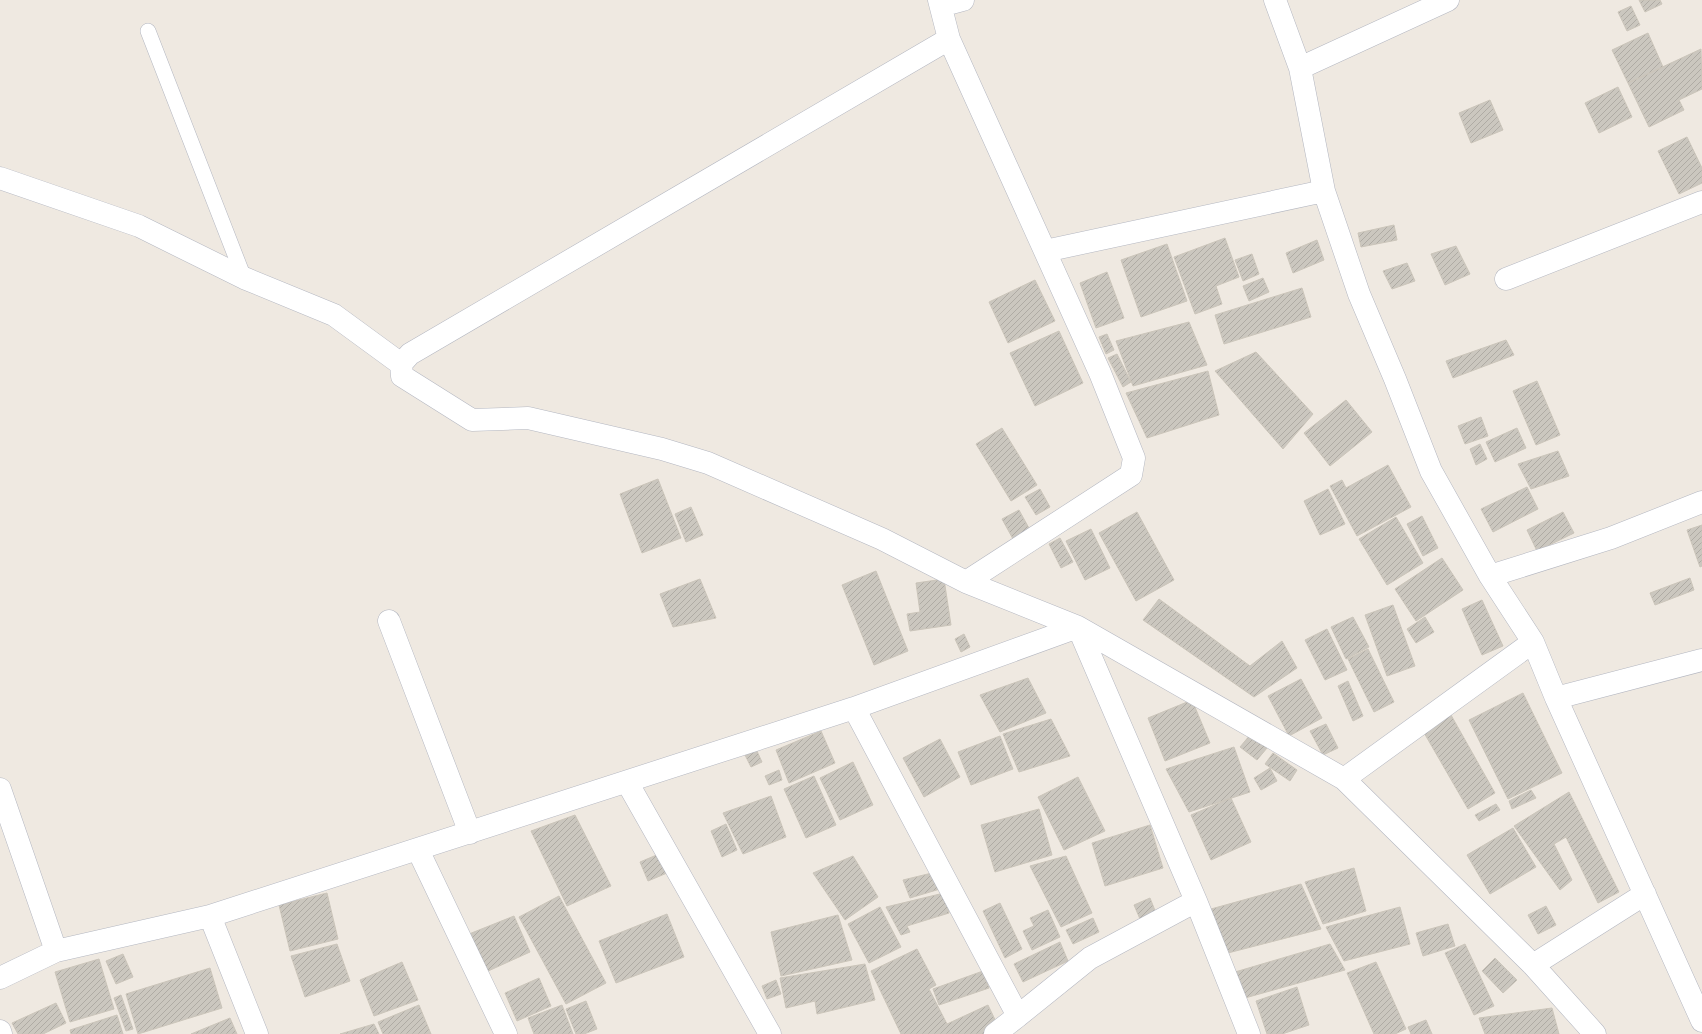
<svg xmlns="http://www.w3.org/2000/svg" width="1702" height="1034" font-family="'Nunito Sans',sans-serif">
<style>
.building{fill:url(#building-hatch);stroke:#cbc5ba}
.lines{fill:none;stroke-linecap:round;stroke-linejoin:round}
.lane-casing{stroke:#b4b7c1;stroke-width:16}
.street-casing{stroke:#b4b7c1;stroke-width:23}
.lane{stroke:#fff;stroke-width:15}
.street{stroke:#fff;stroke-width:22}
</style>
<defs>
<pattern id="building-hatch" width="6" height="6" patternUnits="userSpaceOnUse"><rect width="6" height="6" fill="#cbc7bf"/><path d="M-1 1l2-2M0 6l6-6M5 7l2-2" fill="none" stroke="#afaba4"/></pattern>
</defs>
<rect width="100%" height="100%" fill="#efe9e1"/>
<!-- building -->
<path class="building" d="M1639 0H1660L1662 4 1645 12Z
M1631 6 1640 25 1627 31 1618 12Z
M1648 33 1663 67 1628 83 1612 50Z
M1701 49 1702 89 1679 100 1684 110 1649 127 1628 83Z
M1618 87 1632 117 1599 133 1585 103Z
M1490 100 1503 130 1471 143 1459 113Z
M1687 137 1702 168V183L1679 194 1658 151Z
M1394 225 1397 240 1361 247 1358 233Z
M1225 238 1239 277 1216 286 1222 304 1195 314 1174 257Z
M1317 240 1324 260 1293 273 1286 253Z
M1167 244 1187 301 1141 317 1121 260Z
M1456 246 1470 274 1445 285 1431 254Z
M1252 254 1259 274 1243 281 1235 260Z
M1407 263 1415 281 1392 289 1383 271Z
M1107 272 1124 318 1096 328 1080 283Z
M1263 278 1269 292 1249 301 1243 286Z
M1035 280 1055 321 1008 343 989 302Z
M1302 288 1311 317 1224 344 1215 315Z
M1189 322 1207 365 1133 386 1116 341Z
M1059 331 1083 383 1035 406 1010 353Z
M1107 334 1114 350 1106 354 1099 337Z
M1506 340 1514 355 1453 378 1446 361Z
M1256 352 1313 414 1283 449 1215 371Z
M1117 354 1131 382 1123 387 1108 358Z
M1208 371 1219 415 1147 438 1126 393Z
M1537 381 1560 435 1536 445 1513 391Z
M1346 400 1372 432 1330 466 1304 433Z
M1481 417 1488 436 1465 444 1458 426Z
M1002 428 1037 485 1011 501 976 444Z
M1517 428 1526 448 1495 462 1486 442Z
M1480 444 1487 459 1476 465 1470 449Z
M1558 451 1569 476 1531 489 1518 464Z
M1388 465 1411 507 1357 536 1330 486 1342 480 1346 488Z
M658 479 681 538 642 553 620 494Z
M1527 487 1538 509 1493 532 1481 509Z
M1040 489 1050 507 1036 515 1025 497Z
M1328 489 1345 524 1320 535 1304 501Z
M691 507 703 535 686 542 675 514Z
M1019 510 1030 530 1013 539 1002 519Z
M1137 512 1174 580 1136 601 1099 533Z
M1563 512 1574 533 1537 551 1527 530Z
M1422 516 1438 548 1423 556 1407 524Z
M1396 517 1423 563 1387 585 1359 539Z
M1702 525V566L1700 567 1687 530Z
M1091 529 1110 568 1085 580 1066 541Z
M1060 538 1073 562 1061 568 1049 544Z
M1442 558 1463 590 1416 621 1395 589Z
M876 571 908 651 874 665 842 585Z
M1690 578 1694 590 1655 605 1650 593Z
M700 579 716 618 673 627 660 594Z
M944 579 951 625 910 631 907 614 920 612 916 583Z
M1159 599 1250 666 1282 641 1297 668 1254 697 1143 620Z
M1482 600 1503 646 1482 655 1462 609Z
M1393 605 1415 666 1387 676 1365 615Z
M1353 617 1369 647 1346 659 1331 627Z
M1425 617 1434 632 1416 643 1407 629Z
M1327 629 1347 670 1325 680 1305 640Z
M964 634 970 647 961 652 955 639Z
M1368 649 1394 702 1374 712 1348 659Z
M1028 678 1046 713 1000 732 980 695Z
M1301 679 1322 718 1289 736 1268 696Z
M1348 681 1363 716 1353 721 1338 686Z
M1523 693 1562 773 1508 799 1469 720Z
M1192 700 1210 743 1165 761 1148 718Z
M1451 715 1495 793 1468 809 1423 731Z
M1051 719 1070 756 1019 772 1003 734Z
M1326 724 1338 748 1323 755 1310 731Z
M821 731 835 763 789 783 776 750Z
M1250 735 1267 748 1257 760 1240 747Z
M1000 736 1013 769 971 785 958 752Z
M940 739 960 777 924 797 903 758Z
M1234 747 1250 792 1189 812 1166 769Z
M756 749 762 762 751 767 745 755Z
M1273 753 1297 770 1290 781 1265 764Z
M853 762 873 805 840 820 820 778Z
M1270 768 1277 781 1261 790 1254 778Z
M779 770 782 780 769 785 765 776Z
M814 776 836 825 806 838 784 789Z
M1078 777 1105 831 1064 850 1038 797Z
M1531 790 1536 798 1512 809 1509 801Z
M1569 792 1619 892 1598 903 1566 837 1554 844 1572 880 1560 890 1514 826Z
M771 796 786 837 743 854 723 813Z
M1231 798 1251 842 1211 860 1191 815Z
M1496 804 1500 810 1479 821 1475 815Z
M1039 809 1052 855 995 872 981 825Z
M575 815 611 886 567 906 531 831Z
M726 824 737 850 722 857 711 831Z
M1150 825 1163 868 1105 886 1092 843Z
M1513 828 1536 867 1490 894 1467 855Z
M659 854 667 873 648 881 640 862Z
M853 856 878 897 845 920 813 873Z
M1066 856 1092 913 1061 927 1030 866Z
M1354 868 1366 911 1323 924 1305 882Z
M936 872 940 889 910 898 903 880Z
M1301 884 1321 929 1224 954 1211 909Z
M327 893 338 939 290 951 279 905Z
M944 893 949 913 907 926 910 932 901 935 886 907Z
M559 896 606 983 566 1004 519 917Z
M1150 898 1156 913 1140 919 1134 905Z
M1000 903 1022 949 1005 958 983 911Z
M1546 906 1556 925 1538 934 1528 915Z
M880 907 901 947 869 963 848 924Z
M1400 907 1410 944 1344 961 1326 927Z
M1048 910 1060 937 1032 950 1023 931 1034 926 1030 918Z
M667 914 684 957 616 983 599 941Z
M838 915 852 960 781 976 771 932Z
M514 916 530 952 486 972 469 934Z
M1093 918 1099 932 1073 944 1066 930Z
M1448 924 1455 946 1423 956 1416 933Z
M1060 942 1068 961 1023 982 1014 964Z
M337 944 350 981 305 997 291 956Z
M1330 944 1345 970 1245 998 1235 972Z
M1465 944 1494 1006 1474 1015 1445 953Z
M917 949 936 985 929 989 947 1024 988 1005 999 1028 991 1034H901L871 971Z
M123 954 133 977 116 984 106 961Z
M1495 958 1517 980 1503 993 1482 971Z
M99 959 114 1009 70 1022 55 972Z
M402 962 418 1000 374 1016 360 980Z
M1376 962 1406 1029 1395 1034H1374L1347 973Z
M865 964 875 1000 817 1014 815 1001 786 1008 780 978Z
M210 968 222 1008 138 1034 126 994Z
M983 971 989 988 939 1005 933 989Z
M539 978 551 1006 517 1021 505 993Z
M776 980 781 994 767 999 762 986Z
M1297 987 1309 1025 1282 1034H1267L1256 1001Z
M121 995 133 1029 126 1031 114 998Z
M586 1001 597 1029 584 1034H576L566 1009Z
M56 1003 66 1023 43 1034H18L12 1023Z
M419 1005 431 1034H383L378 1022Z
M562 1005 573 1034H534L528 1018Z
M1552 1008 1559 1034H1485L1479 1018Z
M117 1015 123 1034H71L70 1030Z
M230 1018 237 1034H191Z
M1426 1020 1432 1034H1411L1408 1027Z
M374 1024 379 1034H340Z"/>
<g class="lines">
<defs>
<path id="lane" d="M148 31 244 278"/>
<path id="street" d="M939 0 949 39 1100 373 1134 458 1131 475 966 582
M1275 0 1300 68 1324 191 1359 294 1395 379 1431 471 1490 576 1533 642 1556 698 1702 1021
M941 6 963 0
M1300 68 1448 0
M0 178 139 226 244 278 334 315 401 364
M1045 251 1324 191
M1506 279 1702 202
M1490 576 1611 538 1702 502
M389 621 470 833
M1556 698 1702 660
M854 708 1078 627 1344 779 1533 965 1595 1034
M1344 779 1533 642
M627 782 770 1034
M0 789 56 951
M418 850 506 1034
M1196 901 1249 1034
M210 916 257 1034
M1533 965 1645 894
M0 978 56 951 210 916 854 708 1018 1016 1090 958 1196 901 1078 627 966 582 882 539 708 463 662 449 528 418 472 420 402 376 401 364 410 354 949 39
M0 1031 1 1034
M995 1034 1018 1016"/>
</defs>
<!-- lane casing -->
<use href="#lane" class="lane-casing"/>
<!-- street casing -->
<use href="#street" class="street-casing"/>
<!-- lane -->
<use href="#lane" class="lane"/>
<!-- street -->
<use href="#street" class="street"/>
</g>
</svg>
